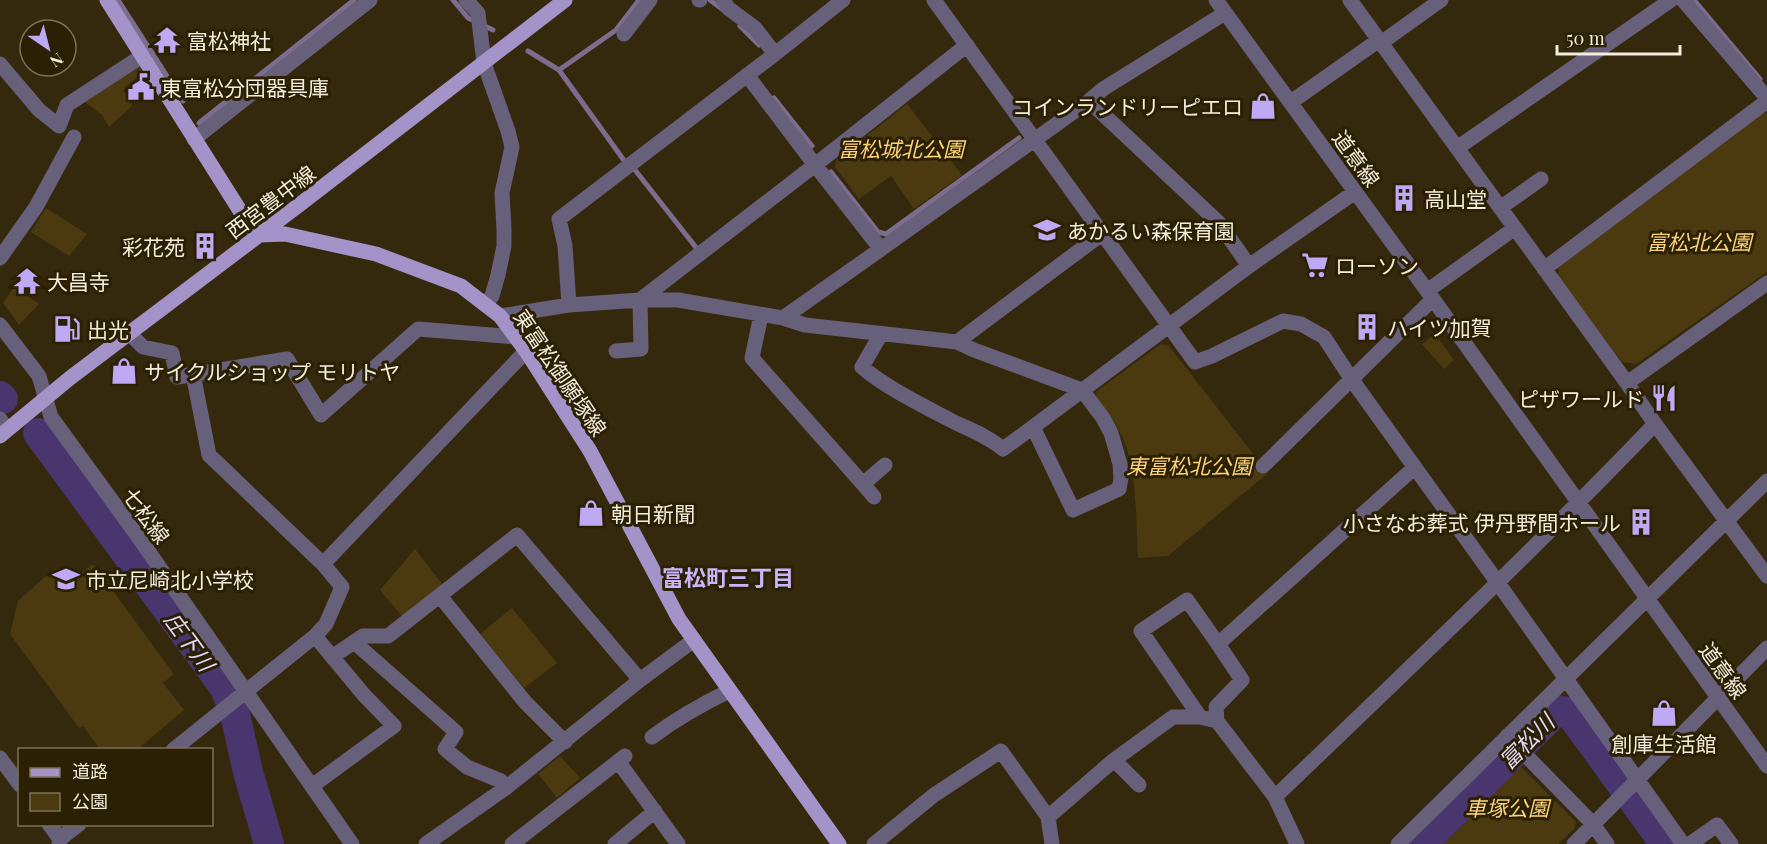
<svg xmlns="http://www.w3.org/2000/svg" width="1767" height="844" font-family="'Playfair Display','Noto Sans JP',serif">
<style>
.green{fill:#4b3a10}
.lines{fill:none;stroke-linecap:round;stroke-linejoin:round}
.stream{stroke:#7c6d8f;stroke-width:5}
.river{stroke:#49366e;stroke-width:30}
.minor{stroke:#67607a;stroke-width:15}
.major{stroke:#a393c9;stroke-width:15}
.labels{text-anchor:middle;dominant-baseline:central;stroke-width:6;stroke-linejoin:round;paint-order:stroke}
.poi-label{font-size:21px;fill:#f4ecdc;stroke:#2b2003;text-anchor:start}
.park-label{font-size:21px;font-style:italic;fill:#fdd475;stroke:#2b2003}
.street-label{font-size:21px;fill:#f4ecdc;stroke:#2b2003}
.neighbourhood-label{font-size:22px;font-weight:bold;fill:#cab5fb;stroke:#2b2003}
.water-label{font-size:22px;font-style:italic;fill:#e2d8fc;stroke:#2b2003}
</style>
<rect width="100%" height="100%" fill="#35290d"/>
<!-- green -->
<path class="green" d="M138 65 143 72 123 90 132 106 109 127 102 115 85 102Z
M907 104 962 175 914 209 891 176 859 199 835 167 836 160Z
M1761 113H1767V272L1636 364 1622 362 1558 277 1559 265Z
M46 208 87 234 69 256 31 232Z
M14 287 39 304 19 325 3 303Z
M1435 334 1454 360 1444 369 1422 344Z
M1161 344 1169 346 1268 473 1168 556 1138 558C1136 523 1137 467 1122 436 1115 422 1106 410 1096 398L1097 391Z
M415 549 443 585 402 616 380 590Z
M93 564 174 674 163 683 184 710 138 749H100L83 726 79 728 10 634 18 601 46 576 73 579Z
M512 608 557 663 524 688 480 634Z
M1508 754 1576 822 1574 829 1558 844H1417Z
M560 756 580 778 557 798 538 774Z"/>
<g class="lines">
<!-- stream -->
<path class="stream" d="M118 0 183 101
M453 0 468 18 493 30
M710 0 722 9
M1694 0 1760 79
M740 26 759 45
M528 51 559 70 616 30 639 0
M559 70 623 159
M774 98 812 146
M199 123 354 0
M635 170 698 250
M831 172 878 232 886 234 1019 138"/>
<!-- river -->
<path class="river" d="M0 396 3 399
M38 433 225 688 235 714 248 772 269 844
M1422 844 1557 710 1569 712 1665 844"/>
<!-- minor -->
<path class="minor" d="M466 0 478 13 484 63 508 131 512 147 502 193 504 229V246L498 275 492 296 485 304
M699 0H700
M723 0 728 8 755 28 775 54 843 0
M934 0 1195 362 1212 356 1283 321 1301 324 1324 337 1352 380 1498 583 1683 844
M1216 0 1433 299 1767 766
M1350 0 1627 383 1655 424 1767 576
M1683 0 1767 98
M624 34 650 0
M1381 43 1441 0
M0 64 39 110 59 126 67 105 142 56
M747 75 815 165 881 249 1089 101 1103 89 1225 13
M1291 102 1379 40
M194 139 370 0
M1457 148 1671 0
M1500 208 1541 179
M0 258 36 207 74 137
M1249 266 1355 192
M1544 269 1767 101
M1427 291 1515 228
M569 305 565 246 559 219 775 54
M761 315 752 358 863 484
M500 316 569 305 640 300H678L783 318 805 325 957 342 1103 233
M783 318 881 249
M0 325 39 376 51 417 137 535 352 844
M129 333 143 347 172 353 177 377 287 359 321 415 418 329 516 337
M881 334 862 367C886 388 926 407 954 422 971 430 989 437 1003 449L1033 427
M957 342 974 350 1082 390 1103 418 1111 433 1120 464 1121 478 1119 489 1073 510 1033 427 1249 266 1219 223 1089 101
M616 351 641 349 640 300 815 165 967 45
M1627 383 1767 283
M0 419 7 430
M1263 466 1433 299
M874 497 863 484 885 465
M323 564 526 351
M440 596 525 702 565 742
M354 642 456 732 445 749 467 767 501 781 507 787
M332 657 363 636H388L517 535 640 680
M1217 721 1200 717 1141 631 1187 600 1218 644
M1507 736 1593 824 1607 844
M652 737C676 719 702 704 729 691
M173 750 315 636 326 624 342 587 323 564 209 455 193 374
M0 758 20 785
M1114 760 1139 785
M618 761 678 844
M312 786 394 726 364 695 315 636
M1275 797 1217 721 1216 707 1242 680 1218 644 1414 468
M49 824 60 839
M59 844 60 839 79 824
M426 844 507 787 640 680 694 640
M512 844 625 756
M615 844 655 811
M874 844 934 795 1001 751 1048 817
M1052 844 1048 817 1114 760 1173 717H1200
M1297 844 1275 797C1403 674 1532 552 1655 424
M1398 844 1767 481
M1574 844 1767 648
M1690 844 1717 825 1731 844"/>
<!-- major -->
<path class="major" d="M107 0 249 225 259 235 285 234 376 254 461 286 500 316 526 351 590 451 679 619 839 844
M0 436 70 378 299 205 565 0"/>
</g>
<!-- icons -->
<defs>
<symbol id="temple-bare" viewBox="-9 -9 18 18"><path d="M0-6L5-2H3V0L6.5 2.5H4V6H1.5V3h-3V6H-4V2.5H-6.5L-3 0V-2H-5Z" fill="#bfa8f4" stroke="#2b2003" stroke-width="2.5" paint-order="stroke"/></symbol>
<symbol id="civic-bare" viewBox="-9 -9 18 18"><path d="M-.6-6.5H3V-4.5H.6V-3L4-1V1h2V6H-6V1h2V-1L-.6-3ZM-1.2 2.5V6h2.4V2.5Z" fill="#bfa8f4" stroke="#2b2003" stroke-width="2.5" paint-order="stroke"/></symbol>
<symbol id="shop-bare" viewBox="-9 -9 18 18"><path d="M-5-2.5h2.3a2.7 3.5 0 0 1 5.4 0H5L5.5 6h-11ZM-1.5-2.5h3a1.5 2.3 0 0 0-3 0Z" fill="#bfa8f4" stroke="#2b2003" stroke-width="2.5" paint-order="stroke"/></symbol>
<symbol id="building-bare" viewBox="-9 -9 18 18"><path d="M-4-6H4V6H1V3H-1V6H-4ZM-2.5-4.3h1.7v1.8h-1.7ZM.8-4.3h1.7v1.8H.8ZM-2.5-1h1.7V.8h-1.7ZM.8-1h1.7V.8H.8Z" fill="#bfa8f4" stroke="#2b2003" stroke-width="2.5" paint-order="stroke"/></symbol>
<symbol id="school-bare" viewBox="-9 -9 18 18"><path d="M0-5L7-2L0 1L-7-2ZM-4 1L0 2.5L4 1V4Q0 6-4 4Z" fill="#bfa8f4" stroke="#2b2003" stroke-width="2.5" paint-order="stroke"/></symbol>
<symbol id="supermarket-bare" viewBox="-9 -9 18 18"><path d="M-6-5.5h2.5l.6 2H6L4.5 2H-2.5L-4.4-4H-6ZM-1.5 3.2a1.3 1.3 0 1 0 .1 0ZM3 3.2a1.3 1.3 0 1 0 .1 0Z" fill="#bfa8f4" stroke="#2b2003" stroke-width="2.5" paint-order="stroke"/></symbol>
<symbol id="fuel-bare" viewBox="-9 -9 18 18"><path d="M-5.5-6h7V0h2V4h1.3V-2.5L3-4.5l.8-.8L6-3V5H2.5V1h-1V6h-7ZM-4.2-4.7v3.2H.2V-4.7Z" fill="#bfa8f4" stroke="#2b2003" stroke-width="2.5" paint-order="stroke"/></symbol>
<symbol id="restaurant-bare" viewBox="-9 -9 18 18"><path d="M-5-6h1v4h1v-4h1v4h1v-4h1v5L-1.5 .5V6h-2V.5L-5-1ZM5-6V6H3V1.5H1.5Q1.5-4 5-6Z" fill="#bfa8f4" stroke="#2b2003" stroke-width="2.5" paint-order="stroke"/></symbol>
</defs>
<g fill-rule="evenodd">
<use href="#temple-bare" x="148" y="21" width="38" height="38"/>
<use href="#civic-bare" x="122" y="68" width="38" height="38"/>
<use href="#shop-bare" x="1244" y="87" width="38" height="38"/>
<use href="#building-bare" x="1385" y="179" width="38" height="38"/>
<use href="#school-bare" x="1028" y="211" width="38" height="38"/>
<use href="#building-bare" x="186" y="227" width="38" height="38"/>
<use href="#supermarket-bare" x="1296" y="246" width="38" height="38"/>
<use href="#temple-bare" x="8" y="262" width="38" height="38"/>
<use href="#building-bare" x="1348" y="308" width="38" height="38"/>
<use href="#fuel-bare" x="48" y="310" width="38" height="38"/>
<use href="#shop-bare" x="105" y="352" width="38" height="38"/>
<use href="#restaurant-bare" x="1645" y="379" width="38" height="38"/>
<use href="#shop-bare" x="572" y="494" width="38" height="38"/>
<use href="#building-bare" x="1622" y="503" width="38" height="38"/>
<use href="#school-bare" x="47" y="560" width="38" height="38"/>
<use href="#shop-bare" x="1645" y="694" width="38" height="38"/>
</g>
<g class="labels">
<!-- poi labels -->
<g class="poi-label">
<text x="187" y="40">富松神社</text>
<text x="161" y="87">東富松分団器具庫</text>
<text x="1243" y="106" text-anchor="end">コインランドリーピエロ</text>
<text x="1424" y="198">高山堂</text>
<text x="1067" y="230">あかるい森保育園</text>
<text x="185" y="246" text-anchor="end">彩花苑</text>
<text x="1335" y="265">ローソン</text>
<text x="47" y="281">大昌寺</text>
<text x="1387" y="327">ハイツ加賀</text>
<text x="87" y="329">出光</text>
<text x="144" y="371">サイクルショップ モリトヤ</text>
<text x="1644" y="398" text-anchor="end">ピザワールド</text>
<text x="611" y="513">朝日新聞</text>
<text x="1621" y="522" text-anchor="end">小さなお葬式 伊丹野間ホール</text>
<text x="86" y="579">市立尼崎北小学校</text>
<text x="1664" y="743" text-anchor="middle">創庫生活館</text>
</g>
<!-- park labels -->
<g class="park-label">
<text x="901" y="148">富松城北公園</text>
<text x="1699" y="241">富松北公園</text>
<text x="1189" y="465">東富松北公園</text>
<text x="1507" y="807">車塚公園</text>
</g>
<!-- street labels -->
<g class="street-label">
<text transform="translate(1357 158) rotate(54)">道意線</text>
<text transform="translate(270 201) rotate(-37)">西宮豊中線</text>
<text transform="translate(561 372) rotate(56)">東富松御願塚線</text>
<text transform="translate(147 515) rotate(54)">七松線</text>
<text transform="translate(1724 670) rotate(54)">道意線</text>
</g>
<!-- neighbourhood labels -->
<g class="neighbourhood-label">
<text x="728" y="577">富松町三丁目</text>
</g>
<!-- water labels -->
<g class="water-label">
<text transform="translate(190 641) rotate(54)">庄下川</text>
<text transform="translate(1526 741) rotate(-45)">富松川</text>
</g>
</g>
<!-- legend -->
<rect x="18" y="748" width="195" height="78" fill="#2b2003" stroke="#7b725a" stroke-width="1.5"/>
<rect x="30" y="768" width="30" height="9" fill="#a393c9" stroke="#7b725a" stroke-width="1.5"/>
<text x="72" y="778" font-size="18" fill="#f4ecdc">道路</text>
<rect x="30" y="793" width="30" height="18" fill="#4b3a10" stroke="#7b725a" stroke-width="1.5"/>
<text x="72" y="808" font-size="18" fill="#f4ecdc">公園</text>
<!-- north arrow -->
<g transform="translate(48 48) rotate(145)"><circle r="28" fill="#2b2003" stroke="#7b725a" stroke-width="1.5"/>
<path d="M0-4.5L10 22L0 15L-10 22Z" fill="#bfa8f4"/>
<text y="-9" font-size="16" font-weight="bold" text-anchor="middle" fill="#f4ecdc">N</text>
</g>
<!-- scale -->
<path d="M1557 45v9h123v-9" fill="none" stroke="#f4ecdc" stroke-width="3"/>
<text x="1566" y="45" font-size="18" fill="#f4ecdc" stroke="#2b2003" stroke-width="4.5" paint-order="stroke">50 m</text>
</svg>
